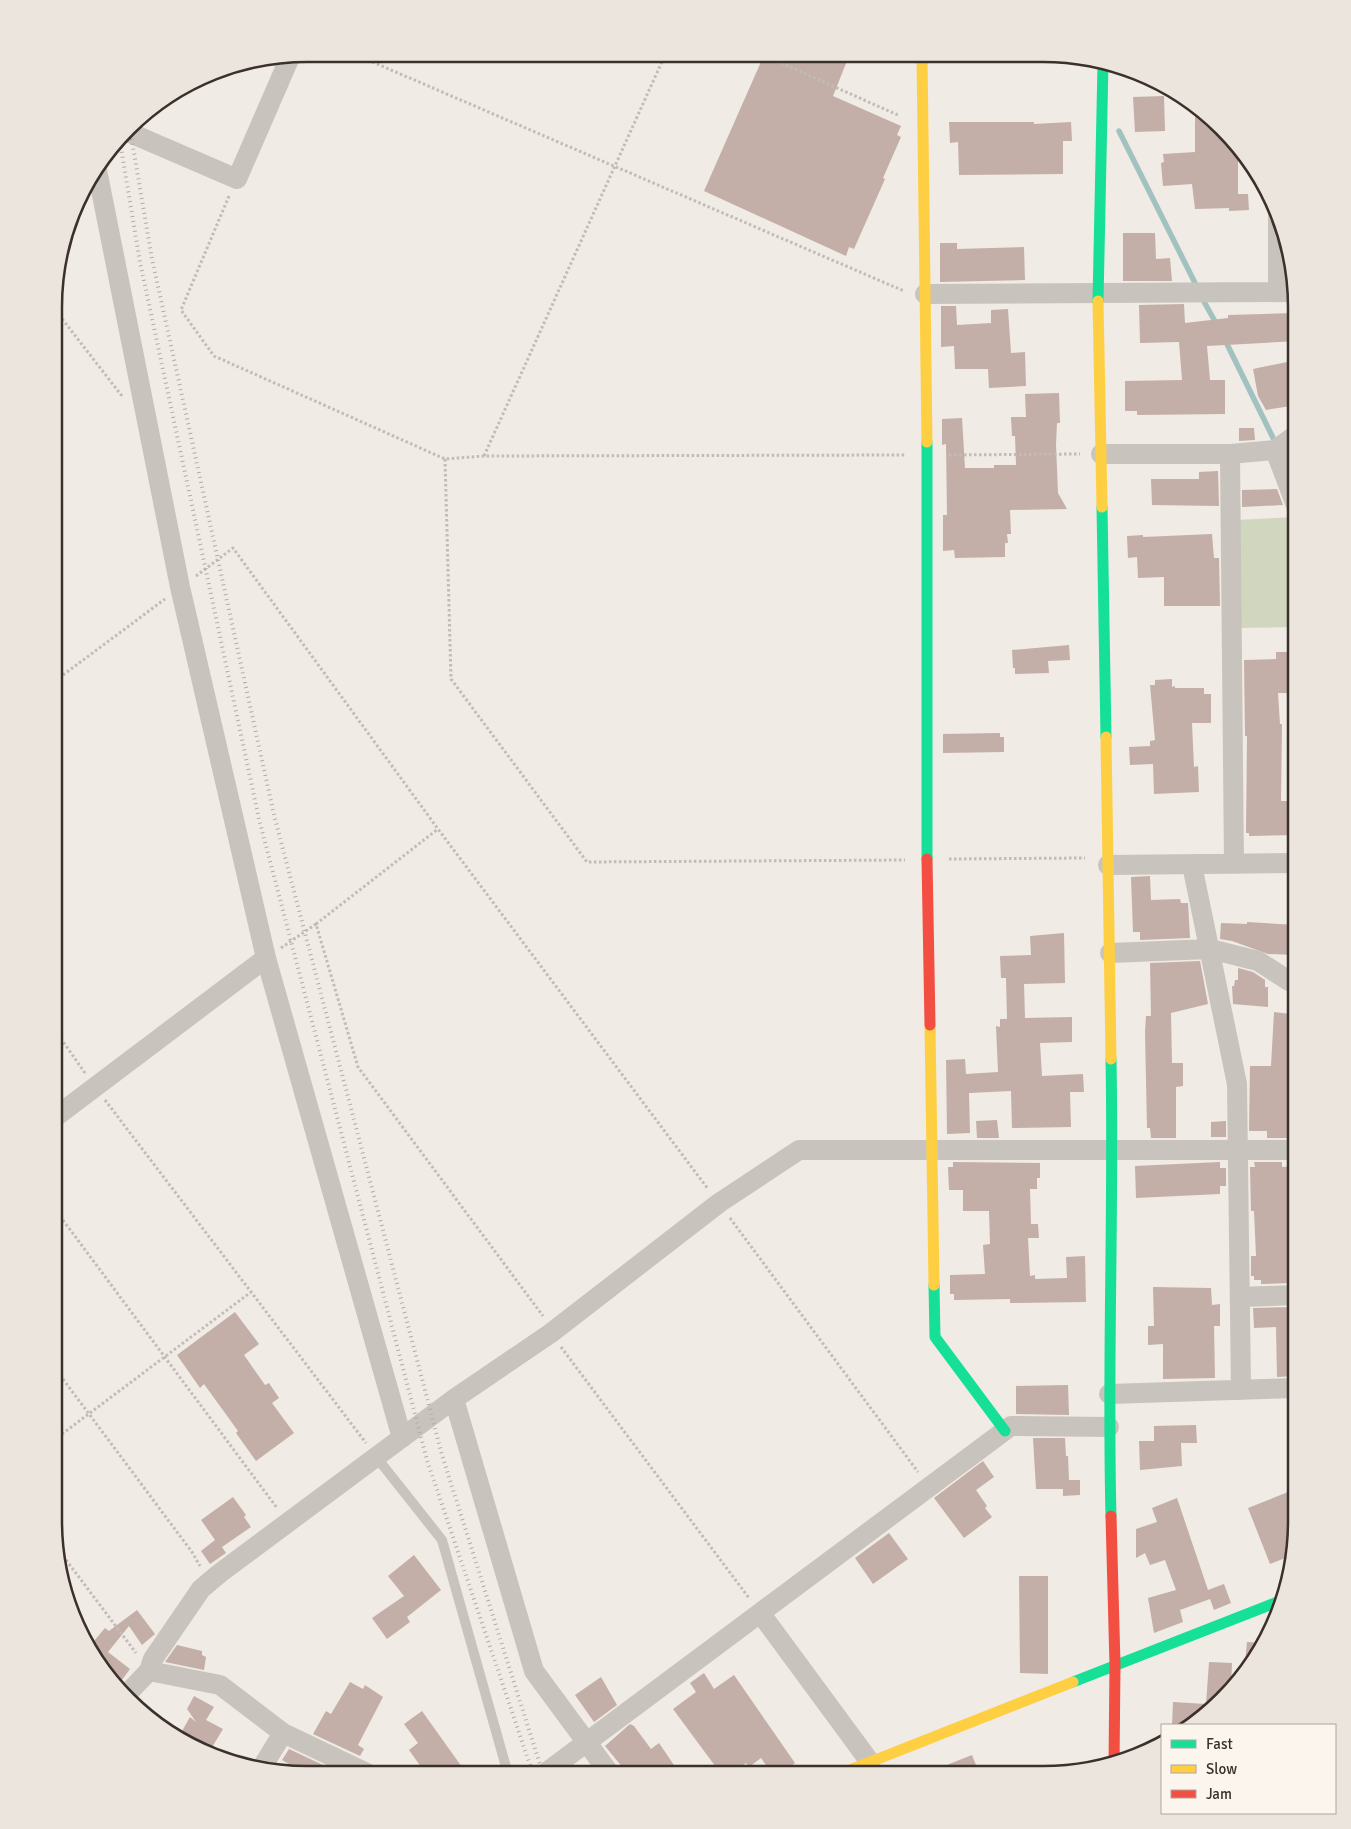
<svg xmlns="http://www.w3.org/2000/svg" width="1351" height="1829" font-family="Signika,sans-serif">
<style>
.green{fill:#d1d6bf}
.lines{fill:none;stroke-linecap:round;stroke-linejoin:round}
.stream{stroke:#a1c2c1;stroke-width:5.5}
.building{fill:#c3afa7}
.path{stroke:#c2bbb6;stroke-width:3;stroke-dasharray:2.5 2.5;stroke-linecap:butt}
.lane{stroke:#c9c3be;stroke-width:10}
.street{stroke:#c9c3be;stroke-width:20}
.fast{stroke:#16e098;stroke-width:11}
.slow{stroke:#ffcf43;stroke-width:11}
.jam{stroke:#f24e42;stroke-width:11}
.rail{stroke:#b1aca8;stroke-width:4;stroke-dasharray:1 4;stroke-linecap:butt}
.rim{fill:none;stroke:#3b302b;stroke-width:2.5}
</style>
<rect width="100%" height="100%" fill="#f0ebe5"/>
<!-- green -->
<path class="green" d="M1293 517 1297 527V627L1236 628 1237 520Z"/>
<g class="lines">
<!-- stream -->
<path class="stream" d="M1119 131 1198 289
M1202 298 1217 325
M1225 340 1277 446"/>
</g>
<!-- building -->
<path class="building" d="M764 55H835L847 61 833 96 901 126 897 135 901 137 883 178 885 179 854 249 849 247 846 256 704 191Z
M1164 96 1165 131 1135 132 1133 97Z
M1195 104 1238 146V194H1248L1249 210 1229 211V208L1195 209 1192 184 1163 186 1161 163 1164 162 1163 154 1195 152Z
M949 122H1034V124L1071 122 1072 141H1063V174L959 175 958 142 950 143Z
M1123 233H1155L1156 259 1170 258 1172 281H1123Z
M940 243H957V249L1024 247 1025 280 940 282Z
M1184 304 1185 323 1228 318V315L1294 313 1296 314 1297 341 1207 346 1210 380H1225V414L1137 415V411H1125V381L1182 380 1179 342 1140 343 1139 305Z
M941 306H956L957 325 991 323V310L1008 309 1011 353 1025 352 1026 386 989 388 988 369H955L954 346 941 347Z
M1297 360V405L1266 410 1258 396 1253 369Z
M1059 393 1060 423H1057L1056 445 1058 493 1067 509 1010 510 1011 534H1007L1008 543H1005V557L955 558 954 550 943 551V515H947L946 444 942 445V419L962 418 965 468H994V465H1016L1015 436H1012L1011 417H1026L1025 394Z
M1239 428H1254L1255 440 1239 441Z
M1218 471 1219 506 1152 505 1151 479H1199V472Z
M1277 489 1283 505 1242 507V490Z
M1212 534 1214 558H1219L1220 606H1164V577L1138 578 1137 557 1128 558 1127 536 1143 535V537Z
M1069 645 1070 660 1048 661 1049 673 1015 674V668H1013L1012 650Z
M1276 652H1297V685H1293V693H1278L1280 724H1282L1281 801H1297V835L1249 836V833H1246L1247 736H1245L1244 660 1276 659Z
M1172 679V687L1175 686V688H1204V694H1211V723H1192L1194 767 1198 766 1199 792 1154 794 1153 764 1130 765 1129 747 1150 746V741L1155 740 1150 685H1155V680Z
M1000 733V737H1004V752L943 753V734Z
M1150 876 1151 900 1180 899 1181 903H1188L1190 938 1140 940V932H1133L1131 877Z
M1247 922 1297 925V955L1268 954 1232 941 1220 939 1221 923 1247 924Z
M1064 933 1065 983 1024 984 1025 1018 1072 1017V1042L1040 1043 1042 1076 1083 1074 1084 1092H1070L1071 1127 1012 1128 1011 1091 969 1093 970 1133 947 1134 946 1060 965 1059 966 1074 998 1072 996 1026 1000 1027V1019H1007L1006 978H1001L1000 956 1031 955 1030 936Z
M1200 961 1208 1004 1171 1013 1172 1063H1183V1086L1176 1087V1138H1151L1150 1128H1147L1145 1032 1146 1016H1151L1150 963Z
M1238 968 1253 972 1265 980V987H1268V1007L1233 1004 1232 986H1234L1235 980H1238Z
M1274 1012 1290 1014 1289 1021 1294 1022V1027L1297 1028V1138H1267V1131H1249L1250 1066H1271Z
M997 1120 999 1138H977L976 1121Z
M1226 1121V1137H1211V1122Z
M953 1162 1040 1163V1178H1037V1189H1030L1031 1224H1038L1039 1238H1028L1030 1276 1035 1275V1279L1067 1278 1066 1257 1085 1256 1086 1302 1010 1303V1299L954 1300V1294H950V1275L985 1274 983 1245 990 1244 989 1211H963V1190H949L948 1167H953Z
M1220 1162V1168H1226V1186H1220V1194L1136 1198 1135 1166Z
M1254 1162H1282V1167L1297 1166V1275L1292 1276V1283L1261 1284V1280H1254V1276H1251V1256H1256L1254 1211H1251L1250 1167H1255Z
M1153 1287 1211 1288 1212 1305 1220 1304V1326H1214L1215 1378 1163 1379V1344L1148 1345V1326H1154Z
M1297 1307V1376L1277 1377 1276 1327 1254 1328 1253 1308Z
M235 1312 259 1344 244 1355 265 1385 269 1383 279 1398 272 1403 294 1433 256 1461 236 1433 238 1431 204 1384 200 1388 177 1355Z
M1068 1385 1069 1415 1016 1414V1386Z
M1196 1425 1197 1443H1181L1182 1466 1140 1470 1139 1441H1154V1426Z
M1033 1438H1065L1066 1456H1068L1069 1480H1080V1495L1063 1496V1489H1036Z
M983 1461 994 1477 976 1490 987 1506 985 1508 992 1517 964 1538 934 1498Z
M1293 1490 1297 1499V1538L1293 1555 1270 1564 1248 1508Z
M233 1497 246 1515 244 1517 251 1527 222 1547 226 1553 210 1564 201 1551 215 1540 201 1520Z
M1177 1498 1208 1590 1224 1584 1231 1603 1214 1610 1210 1599 1180 1610 1183 1622 1154 1633 1148 1598 1176 1590 1165 1560 1150 1565 1145 1553 1136 1558V1529L1157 1522 1152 1508Z
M889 1533 908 1559 873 1584 855 1558Z
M414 1555 441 1590 407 1617 410 1622 387 1639 372 1618 404 1596 388 1576Z
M1019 1576H1048V1674L1020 1673Z
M137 1610 155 1634 142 1645 129 1626 108 1652 130 1669 119 1684 115 1681 113 1683 79 1632 81 1631 94 1641 105 1628 109 1631Z
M1247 1642 1264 1643 1255 1662 1244 1674Z
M177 1645 202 1651V1655L206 1657 204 1670 165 1662Z
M1209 1662 1232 1663 1231 1689 1211 1712 1191 1725H1172L1173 1702 1206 1704Z
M704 1673 714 1689 734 1675 795 1763 780 1775 772 1774 761 1758 749 1767 746 1763 730 1774H721L673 1709 696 1692 690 1683Z
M601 1677 617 1705 594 1722 575 1695Z
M350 1682 363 1689 365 1685 383 1697 358 1745 364 1749 360 1756 313 1734 326 1711 331 1714Z
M194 1696 214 1707 206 1720 223 1729 208 1754 178 1738 190 1717 196 1722 187 1709Z
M422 1711 467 1774H426L409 1750 418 1743 404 1724Z
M630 1724 634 1726 651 1749 659 1743 680 1774H628L605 1746Z
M289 1749 340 1773H311L303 1768 301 1771 282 1760Z
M972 1755 980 1775H924V1774Z"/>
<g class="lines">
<!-- path -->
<path class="path" d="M354 54 904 291
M763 55 900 116
M229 196 181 310 214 356 445 459 484 456 905 455
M56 311 122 396
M949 455 1080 454
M484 456 665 55
M445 459 451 679 587 862 905 860
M196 576 233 548 438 829 708 1189
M55 681 165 599
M949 859 1085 858
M316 924 438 829
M281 948 316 924 358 1067 543 1316
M55 1030 85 1073
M105 1100 366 1443
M54 1208 277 1508
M730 1218 918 1472
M561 1347 749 1598
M54 1367 192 1552 200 1566
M54 1440 251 1292
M57 1548 136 1653"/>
<!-- lane -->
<path class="lane" d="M377 1458 442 1540 508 1774"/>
<!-- street -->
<path class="street" d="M128 132 237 179 290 57
M97 170 180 587 266 958 402 1438
M1278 214V292
M925 294 1295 292
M1275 450 1297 508
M1101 454H1230L1275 450 1297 434
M1230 454 1234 864
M1108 865 1297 863
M1192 865 1237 1084 1241 1390
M1110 953 1210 949 1258 961 1289 981 1297 982
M54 1118 266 958
M1240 1297 1297 1295
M1109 1394 1297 1388
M454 1399 534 1671 610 1774
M761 1614 870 1762
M149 1671 220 1685 283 1733 367 1773
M125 1696 149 1671 153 1659 201 1589 220 1573 454 1399 551 1333 719 1203 799 1150H1297
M261 1769 283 1733
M544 1774 1011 1426 1109 1427"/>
<!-- fast -->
<path class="fast" d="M1098 301 1103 63
M927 442V859
M1102 507 1106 737
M934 1285 935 1337 1005 1431
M1111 1516C1107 1364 1114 1212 1111 1059
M1073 1682 1285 1599"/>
<!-- slow -->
<path class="slow" d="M922 56 927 442
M1098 301 1102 507
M1106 737 1111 1059
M930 1025 934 1285
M837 1775 1073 1682"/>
<!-- jam -->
<path class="jam" d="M927 859 930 1025
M1111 1516 1115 1665 1114 1765"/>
<!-- rail -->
<path class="rail" d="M130 129 152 259 274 815 442 1455 543 1774
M120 142 140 262 259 819 427 1460 533 1774"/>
</g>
<!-- crop -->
<path d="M0 0H1351V1829H0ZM307 62H1043A245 245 0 0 1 1288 307V1521A245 245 0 0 1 1043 1766H307A245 245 0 0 1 62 1521V307A245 245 0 0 1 307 62Z" fill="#ece5de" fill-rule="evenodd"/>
<path class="rim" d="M307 62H1043A245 245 0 0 1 1288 307V1521A245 245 0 0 1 1043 1766H307A245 245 0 0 1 62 1521V307A245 245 0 0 1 307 62Z"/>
<!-- legend -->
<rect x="1161" y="1724" width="175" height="90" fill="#fbf5ee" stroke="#aea6a0"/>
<rect x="1171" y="1740" width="25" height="8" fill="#16e098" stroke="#aea6a0"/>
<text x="1206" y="1749" font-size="15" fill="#3b302b">Fast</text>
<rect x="1171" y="1765" width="25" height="8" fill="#ffcf43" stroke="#aea6a0"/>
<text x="1206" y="1774" font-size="15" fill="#3b302b">Slow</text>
<rect x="1171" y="1790" width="25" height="8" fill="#f24e42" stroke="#aea6a0"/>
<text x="1206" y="1799" font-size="15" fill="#3b302b">Jam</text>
</svg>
